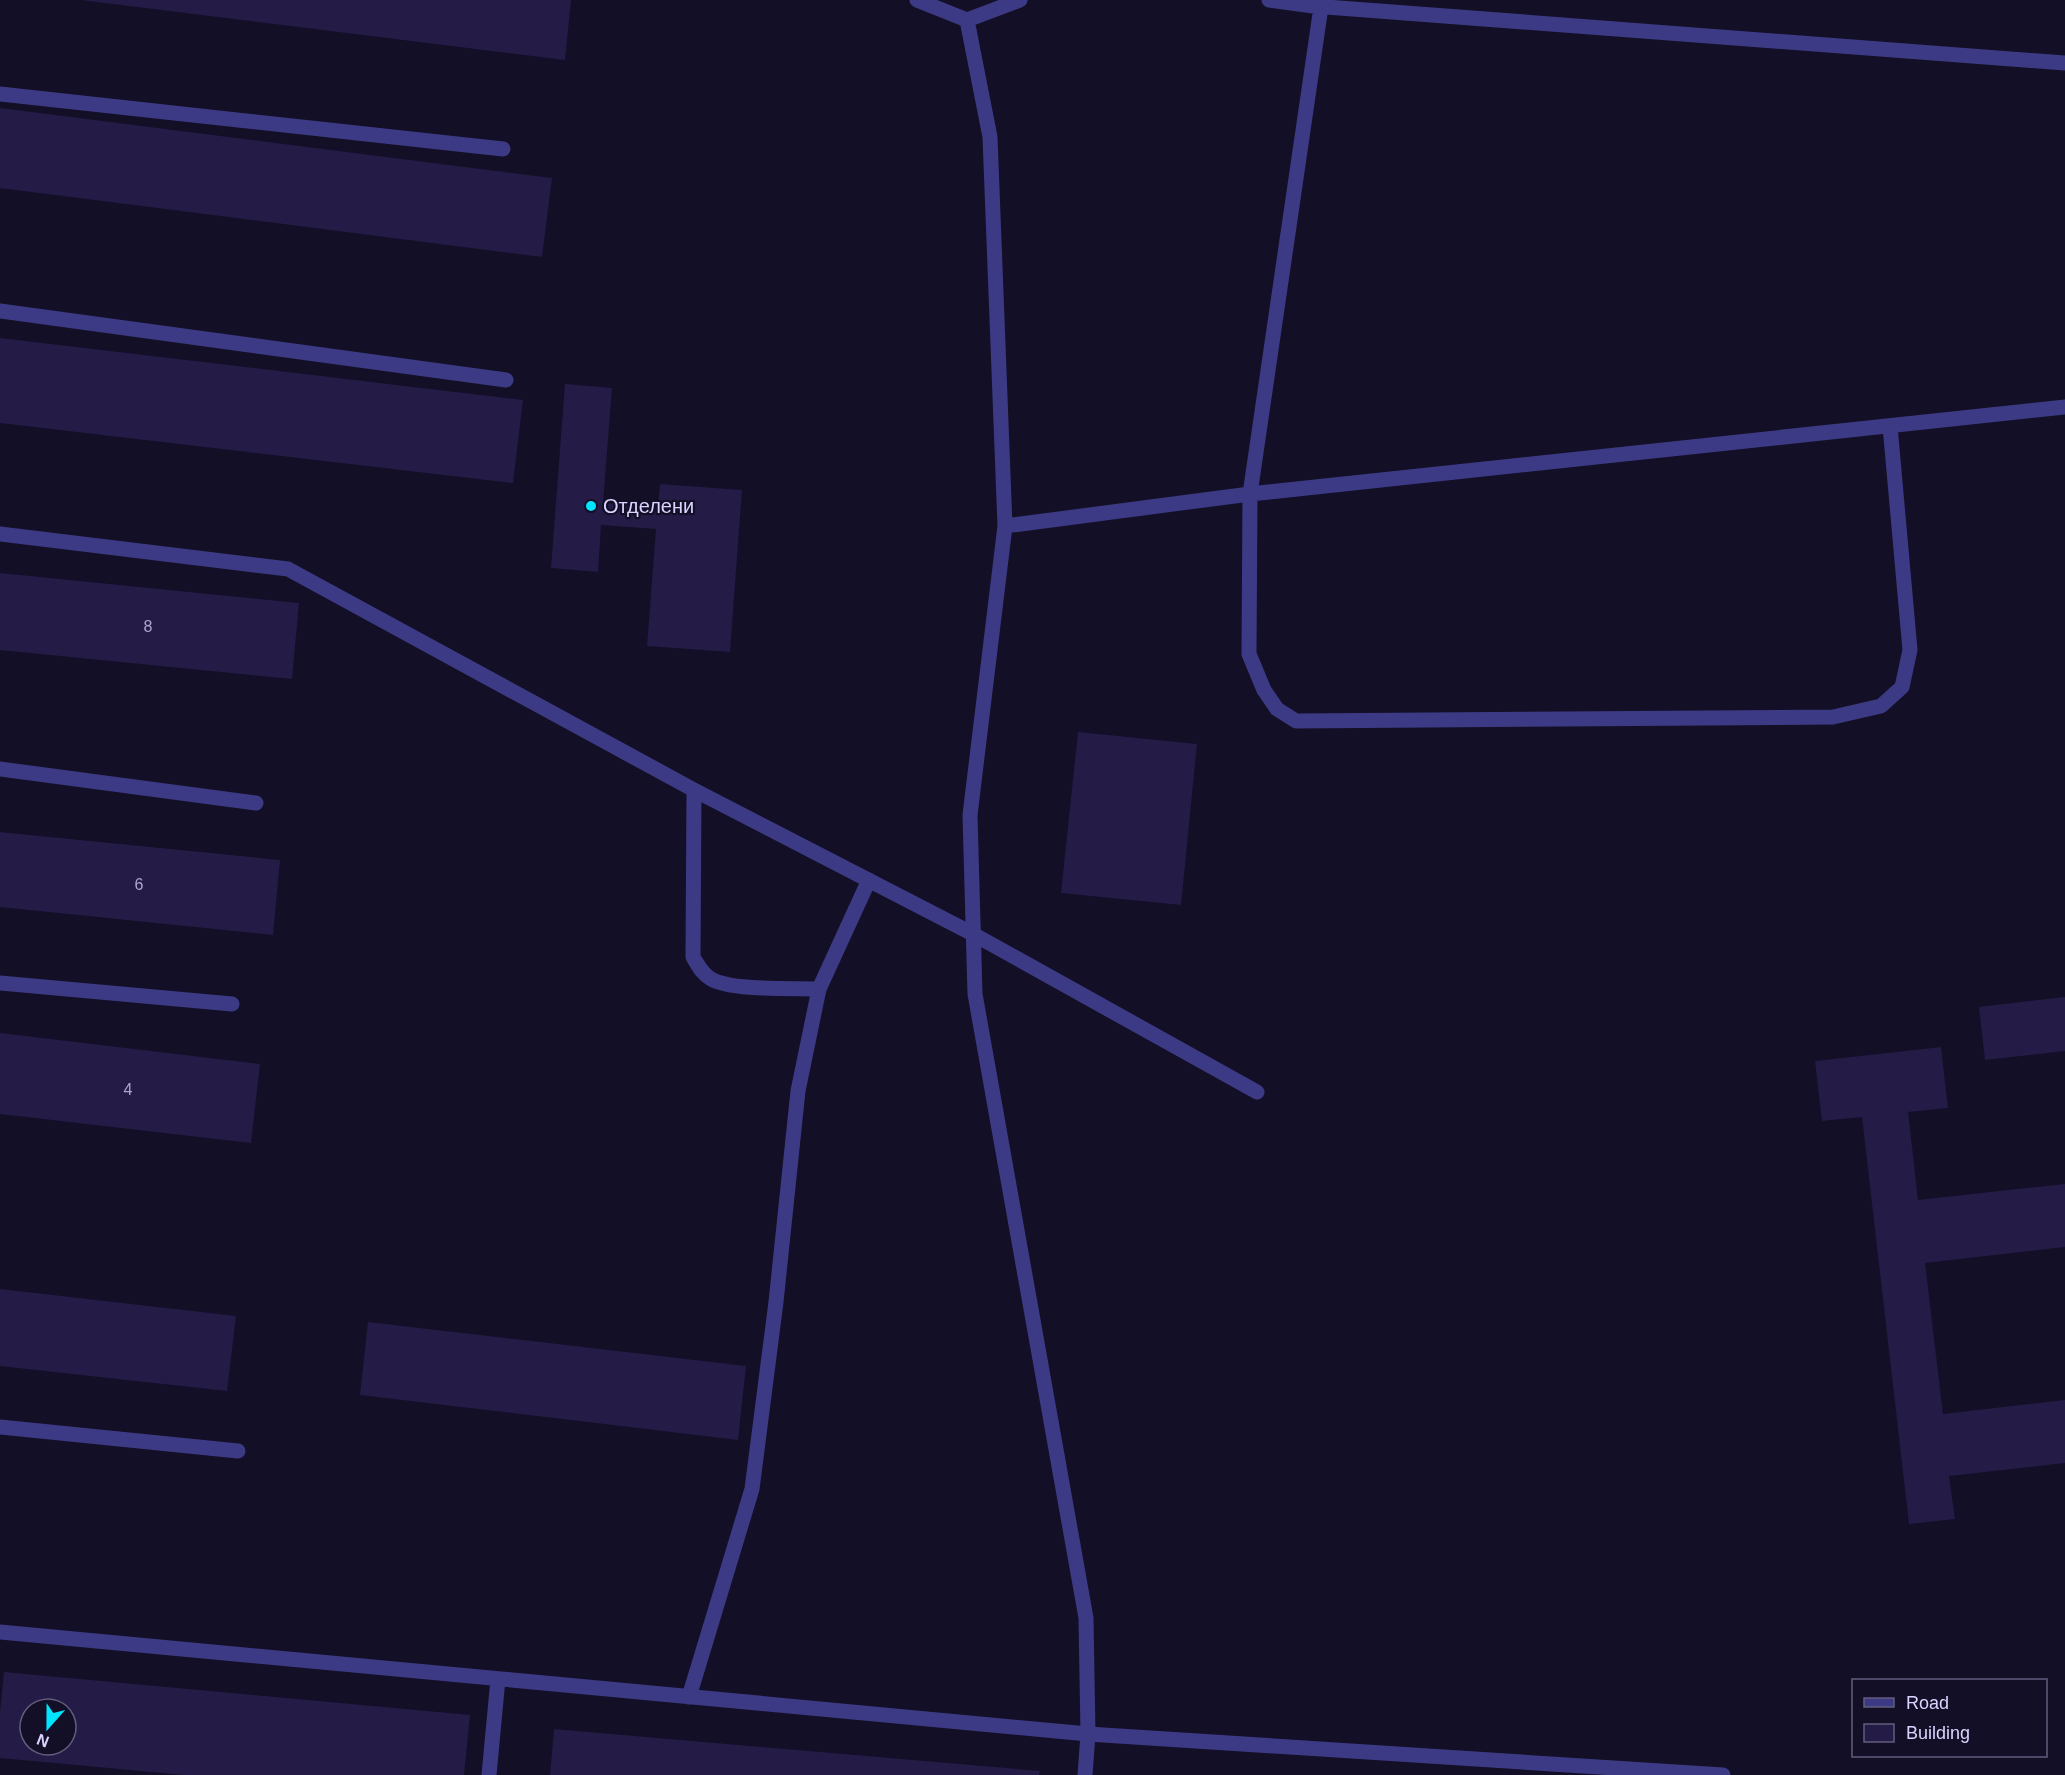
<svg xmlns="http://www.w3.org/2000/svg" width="2065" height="1775" font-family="Helvetica,sans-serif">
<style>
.building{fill:#241b47;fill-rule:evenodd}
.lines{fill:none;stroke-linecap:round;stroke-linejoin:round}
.minor{stroke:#3d3a85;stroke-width:15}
.poi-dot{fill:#00e5ff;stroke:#130f26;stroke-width:2}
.labels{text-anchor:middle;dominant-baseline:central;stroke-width:4.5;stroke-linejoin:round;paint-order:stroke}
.number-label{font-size:16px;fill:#aca6d1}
.poi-label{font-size:20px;fill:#d9d4ff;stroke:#130f26;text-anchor:start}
</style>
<rect width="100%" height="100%" fill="#130f26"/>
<!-- building -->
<path class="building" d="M81 0H571L565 60Z
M0 108 552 178 542 257 0 188Z
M0 338 523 400 513 483 0 423Z
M565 384 612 388 603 503 658 507 660 484 742 490 730 652 647 646 656 529 601 525 598 572 551 568Z
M0 573 299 603 292 679 0 650Z
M1078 732 1197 744 1181 905 1061 893Z
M0 832 280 860 273 935 0 907Z
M2065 997V1051L1985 1060 1979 1007Z
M0 1033 260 1064 251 1143 0 1114Z
M1941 1047 1948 1108 1908 1112 1918 1200 2065 1184V1247L1925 1263 1943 1414 2065 1400V1463L1949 1476 1955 1519 1909 1524 1862 1117 1822 1121 1815 1061Z
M0 1289 236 1316 227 1391 0 1366Z
M368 1322 746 1366 738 1440 360 1395Z
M4 1672 470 1715 464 1775H184L0 1758V1713ZM30 1709H66V1745H30Z
M554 1729 1040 1771 1039 1775H550Z"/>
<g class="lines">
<!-- minor -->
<path class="minor" d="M917 0 967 20 990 137 1005 526
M1269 0 1313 6 2065 63
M1321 7 1250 494 1249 654 1264 690 1277 709 1296 721 1833 717 1881 706 1902 687 1910 650 1890 426
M967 20 1020 0
M0 94 503 149
M0 311 506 380
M0 534 288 569 694 790 973 934 1257 1092
M0 769 256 803
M694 790 693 957C698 965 702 974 711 979 732 991 793 988 819 989
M0 983 232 1004
M0 1427 238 1451
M0 1632 1088 1734 1723 1775
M689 1697 752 1489 776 1302 798 1091 819 989 869 880
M489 1775 498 1679
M1085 1775 1088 1734 1086 1618 975 994 970 815 1005 526 1250 494 2065 407"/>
</g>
<!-- markers -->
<circle class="poi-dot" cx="591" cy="506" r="6"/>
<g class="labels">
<!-- number labels -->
<g class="number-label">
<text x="148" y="626">8</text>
<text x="139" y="884">6</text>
<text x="128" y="1089">4</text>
</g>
<!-- poi labels -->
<g class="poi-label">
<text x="603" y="506">Отделени</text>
</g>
</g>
<!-- legend -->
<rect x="1852" y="1679" width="195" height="78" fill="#130f26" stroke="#625e7d" stroke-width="1.5"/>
<rect x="1864" y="1698" width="30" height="9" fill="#3d3a85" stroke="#625e7d" stroke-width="1.5"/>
<text x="1906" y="1709" font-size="18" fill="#d9d4ff">Road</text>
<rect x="1864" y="1724" width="30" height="18" fill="#241b47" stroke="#625e7d" stroke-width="1.5"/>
<text x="1906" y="1739" font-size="18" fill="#d9d4ff">Building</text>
<!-- north arrow -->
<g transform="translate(48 1727) rotate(201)"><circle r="28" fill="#130f26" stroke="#625e7d" stroke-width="1.5"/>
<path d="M0-4.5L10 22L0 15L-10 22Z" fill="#00e5ff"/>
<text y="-9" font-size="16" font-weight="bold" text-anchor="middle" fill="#d9d4ff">N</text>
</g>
</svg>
